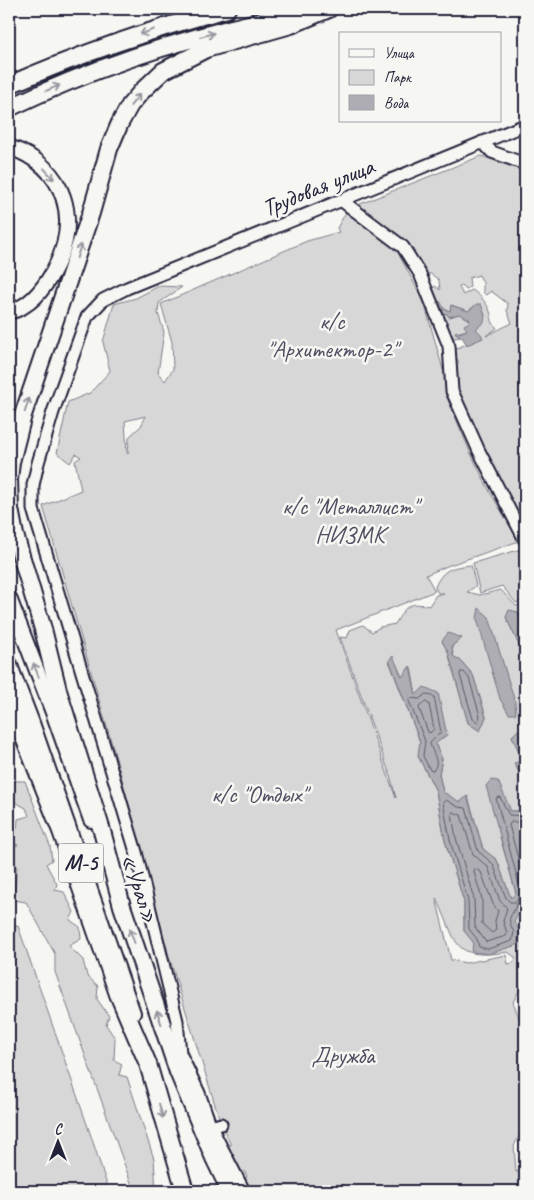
<svg xmlns="http://www.w3.org/2000/svg" width="534" height="1200" font-family="Caveat,sans-serif">
<style>
.green{fill:#d7d7d7;stroke:#7c7c89;fill-rule:evenodd}
.water{fill:#adadb3;stroke:#757583}
.lines{fill:none;stroke-linecap:round;stroke-linejoin:round}
.shore{stroke:#5a5a6b;stroke-width:1}
.minor-casing{stroke:#22223b;stroke-width:15}
.major-casing{stroke:#22223b;stroke-width:18}
.highway-casing{stroke:#22223b;stroke-width:20}
.minor{stroke:#f6f6f2;stroke-width:11}
.major{stroke:#f6f6f2;stroke-width:14}
.highway{stroke:#f6f6f2;stroke-width:16}
.oneway{stroke:#9797a0}
.labels{text-anchor:middle;dominant-baseline:central;stroke-width:5;stroke-linejoin:round;paint-order:stroke}
.shield{fill:#f6f6f2;stroke:#626272;stroke-width:1}
.shield-label{font-size:22px;font-weight:bold;fill:#22223b}
.street-label{font-size:24px;fill:#22223b;stroke:#f6f6f2}
.park-label{font-size:24px;fill:#4f4f62;stroke:#f6f6f2}
</style>
<rect width="100%" height="100%" fill="#f6f6f2"/>
<filter id="ink" filterUnits="userSpaceOnUse"><feTurbulence type="fractalNoise" baseFrequency=".02" numOctaves="2"/><feDisplacementMap in="SourceGraphic" scale="10" xChannelSelector="R" yChannelSelector="G"/><feConvolveMatrix kernelMatrix="1 2 1 2 8 2 1 2 1" color-interpolation-filters="sRGB"/></filter>
<g filter="url(#ink)">
<!-- green -->
<path class="green" d="M481 156 525 171V527L519 522 455 387 453 366 459 363 452 350 482 338 476 329 477 304 468 311 451 305 450 311 444 309 440 302H438L450 317 459 314 469 319 470 322 467 330 456 333 462 337 454 338 445 331 434 304 437 301 432 289 435 286 440 290 439 280 431 274H424L396 246 393 247 397 251 424 302 449 391 445 393 471 454 490 492 519 541 447 566 426 575 435 591 336 630 396 798 390 775 340 637 347 638 350 630 363 625 372 632 380 627 395 624C406 607 407 601 429 606L436 595 444 593H438L435 587C443 568 453 567 471 565L476 586 467 592 480 595 501 590 516 606 525 604V631L518 612 506 617 525 658V746L522 732 512 736 523 761 514 764C528 781 525 790 525 811H511L500 837 516 893 511 899 497 860 483 849 468 796 460 803 443 792 439 774 442 759 416 696 411 667 402 677 389 661 420 742 418 756 436 791 445 841 464 902V931L514 922 522 907 525 912V980L513 1002 525 1033V1124L514 1146 516 1172 525 1169V1191H249L245 1185V1178L247 1177 245 1172H240L227 1150V1145H231L221 1124 170 960 124 786 43 506 81 490 75 461 81 457 76 454 70 463 57 453 68 402 90 393 110 371 103 342 114 304 136 298 159 286 182 287 159 303 158 313 164 332 158 373 165 381 173 369 172 342 161 304 307 241 339 232 337 228 346 212 359 211 360 204ZM479 275 483 283V292L486 295 491 291 508 304 507 311 512 323 486 336 497 328C489 320 493 317 489 309 485 301 479 294 472 290L463 295 459 287 462 285 466 289 470 287 469 278ZM146 416 141 426 129 437 128 454 127 453 125 421ZM461 638 452 646 453 656 461 661 473 675 486 717 480 731 468 723 448 652 442 641ZM436 898C459 941 448 961 508 952L516 958 513 963 508 964 506 955 466 963 451 960Z
M525 548V600L516 603 502 586 480 593 473 563Z
M9 781H25L50 846 52 860 46 864 57 884 55 890 64 892 74 912 70 920 80 927 81 939 69 946 83 960 87 976 98 986 97 999 109 1016 106 1025 115 1038 114 1060 122 1064 119 1075 127 1077 154 1159 156 1191H134L55 972V954L26 902 13 900 17 867 9 858 11 847 18 845 9 839V830L11 827 17 829 18 819 29 816 26 808 15 802 11 808 9 807Z
M9 919 10 927 18 926 90 1133 109 1191H9Z"/>
<!-- water -->
<path class="water" d="M440 301 444 309 450 311 451 305 468 311 477 304H481L485 315 484 322 476 329 481 334 483 338 467 345 462 337 455 333 456 331 459 333 467 330 464 325 470 322 469 319 459 314 449 317 447 314 442 313 438 302Z
M479 608 489 617 515 702 516 714H509L500 699 477 619Z
M509 610 518 612 525 631V658L506 617Z
M448 633 462 638 452 646 453 656 461 661 473 675 486 717 480 731 468 723 448 652 442 641Z
M393 656 402 677 410 666 416 695 424 687 438 693 447 735 435 744 442 759 439 774 443 792 460 802 467 796 483 849 497 860 511 898 516 893 486 786 491 780 498 781 511 811H525V912L521 907 514 922 520 931 517 945 488 954 472 952 473 942 464 931V902L445 841 436 791 418 756 420 742 389 660Z
M518 730 522 732 525 746V788L523 774 518 771 514 763 523 761 512 736Z"/>
<g class="lines">
<!-- shore -->
<path class="shore" d="M461 672H464L469 678 480 716 478 722 473 719 460 675Z
M426 694 434 697 441 732 430 743C432 754 441 761 433 771L430 770 423 756 425 741 409 701 411 698 419 699Z
M426 702 429 704 434 729 430 733 428 732 419 708 420 706Z
M453 812 461 815 473 854 488 867 500 901 507 908 503 921 507 933 506 936 486 942 475 927 474 899 456 838 452 815Z
M525 816 509 815 500 797 496 798 521 892 516 902H510L506 898 493 864 478 851 466 808 458 807 446 800 443 802 450 840 468 901 469 929 477 939 479 947 488 949 512 941 514 932C505 916 512 918 517 903L525 904
M525 822H511L509 825 525 885
M475 869 481 872 493 904 498 911 495 921 496 930 492 933 482 924V899L474 872Z"/>
<defs>
<path id="minor" d="M482 142 492 152 525 164
M341 200 403 247 420 274 449 346 452 391 479 451 525 540
M221 1124 211 1127 199 1093 180 1053 177 1021 136 852 33 509V485L38 463 53 412 87 317 103 300 127 288 525 125
M211 1127 244 1191"/>
<path id="major" d="M9 147C67 167 81 220 53 272 43 290 30 307 9 312
M9 598 54 715 91 820
M9 663 32 723 133 1013"/>
<path id="highway" d="M9 85C80 54 152 29 227 9
M9 108C99 65 196 34 293 14
M55 681 102 831 122 906 164 1030 178 1072 214 1158 230 1191
M9 684 23 718
M58 690 43 629 15 535 10 509 9 480 11 462 23 415 91 213 109 149 120 123 130 105 142 91 163 71 206 49 291 25 329 9
M9 708 25 740 61 831 118 994 148 1064 185 1191"/>
</defs>
<!-- minor casing -->
<use href="#minor" class="minor-casing"/>
<!-- major casing -->
<use href="#major" class="major-casing"/>
<!-- highway casing -->
<use href="#highway" class="highway-casing"/>
<!-- minor -->
<use href="#minor" class="minor"/>
<!-- major -->
<use href="#major" class="major"/>
<!-- highway -->
<use href="#highway" class="highway"/>
</g>
<!-- one-way arrows -->
<defs><path id="oneway-shaft" d="M-6 0H5M1.5-3L5.5 0L1.5 3" fill="none" stroke-width="1.6" stroke-linecap="round" stroke-linejoin="round" transform="scale(1.25)"/></defs>
<g class="oneway">
<use href="#oneway-shaft" transform="translate(147 32) rotate(160)"/>
<use href="#oneway-shaft" transform="translate(207 35) rotate(-16)"/>
<use href="#oneway-shaft" transform="translate(53 88) rotate(-23)"/>
<use href="#oneway-shaft" transform="translate(135 100) rotate(-51)"/>
<use href="#oneway-shaft" transform="translate(49 174) rotate(49)"/>
<use href="#oneway-shaft" transform="translate(79 251) rotate(-72)"/>
<use href="#oneway-shaft" transform="translate(27 405) rotate(-73)"/>
<use href="#oneway-shaft" transform="translate(36 670) rotate(-111)"/>
<use href="#oneway-shaft" transform="translate(132 936) rotate(-109)"/>
<use href="#oneway-shaft" transform="translate(159 1017) rotate(-108)"/>
<use href="#oneway-shaft" transform="translate(161 1111) rotate(75)"/>
</g>
</g>
<g class="labels">
<!-- shield labels -->
<rect class="shield" x="58.5" y="843.5" width="45" height="39" rx="4"/>
<g class="shield-label">
<text x="81" y="863">М-5</text>
</g>
<!-- street labels -->
<g class="street-label">
<text transform="translate(318 187) rotate(-22)">Трудовая улица</text>
<text transform="translate(140 888) rotate(71)">«Урал»</text>
</g>
<!-- park labels -->
<g class="park-label">
<text x="332" y="321">к/с<tspan x="332" dy="28">"Архитектор-2"</tspan></text>
<text x="350" y="506">к/с "Металлист"<tspan x="350" dy="28">НИЗМК</tspan></text>
<text x="259" y="794">к/с "Отдых"</text>
<text x="343" y="1055">Дружба</text>
</g>
</g>
<!-- margin -->
<rect width="534" height="1200" fill="none" stroke="#f6f6f2" stroke-width="30"/>
<rect x="15" y="15" width="504" height="1170" fill="none" stroke="#22223b" stroke-width="2" filter="url(#ink)"/>
<!-- legend -->
<rect x="339" y="32" width="162" height="90" fill="#f6f6f2" stroke="#a1a1a9"/>
<rect x="349" y="49" width="25" height="8" fill="#f6f6f2" stroke="#a1a1a9"/>
<text x="384" y="58" font-size="15" fill="#22223b">Улица</text>
<rect x="349" y="70" width="25" height="15" fill="#d7d7d7" stroke="#a1a1a9"/>
<text x="384" y="82" font-size="15" fill="#22223b">Парк</text>
<rect x="349" y="95" width="25" height="15" fill="#adadb3" stroke="#a1a1a9"/>
<text x="384" y="108" font-size="15" fill="#22223b">Вода</text>
<!-- north arrow -->
<g transform="translate(58 1142)" stroke="#f6f6f2" stroke-width="4" paint-order="stroke">
<path d="M0-4L9 19L0 12L-9 19Z" fill="#22223b"/>
<text y="-8" font-size="14" font-weight="bold" text-anchor="middle" fill="#22223b">С</text>
</g>
</svg>
